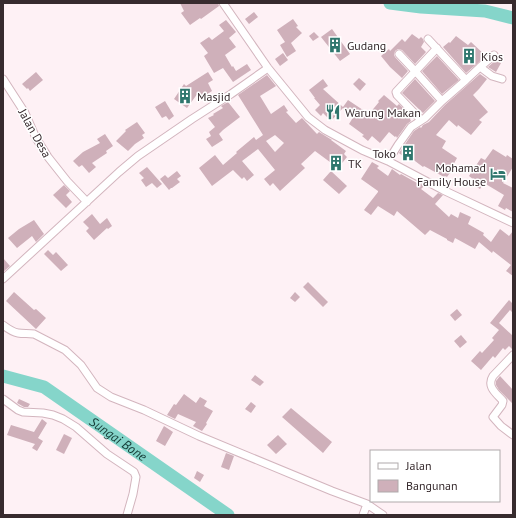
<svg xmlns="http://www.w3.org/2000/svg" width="516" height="518" font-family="'PT Sans',sans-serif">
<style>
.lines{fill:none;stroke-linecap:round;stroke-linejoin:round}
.river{stroke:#85d5ca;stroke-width:13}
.building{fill:#cfb0ba;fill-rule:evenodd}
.minor-casing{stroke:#d3b5be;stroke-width:9}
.minor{stroke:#fff;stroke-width:7}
.labels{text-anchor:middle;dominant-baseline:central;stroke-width:3;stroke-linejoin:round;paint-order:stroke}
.poi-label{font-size:12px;fill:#372b2e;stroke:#fff;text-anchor:start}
.street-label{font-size:12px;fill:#372b2e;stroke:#fff}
.water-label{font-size:13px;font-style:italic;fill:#153c37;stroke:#fff}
</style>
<rect width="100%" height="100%" fill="#fef1f5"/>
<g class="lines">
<!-- river -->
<g class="river">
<path d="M390 3 421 7 485 11 513 18"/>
<path id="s1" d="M3 376 44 387 228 515"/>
</g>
</g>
<!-- building -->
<path class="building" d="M180 3H218L219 6 201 19 200 18 190 25 181 13 184 11Z
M254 12 258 17 249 24 245 19Z
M293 19 298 26 296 27 302 33 291 43 296 51 287 57 280 45 285 42 277 30Z
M226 20 236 32 229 38 236 47 225 55 232 67 233 66 236 71 247 64 251 70 233 82 223 68 214 73 204 56 208 53 200 43 209 37 212 40 224 31 219 25Z
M332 29 350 54 340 61 321 37Z
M314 32 319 37 313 41 309 36Z
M412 34 419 39 421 37 423 39 424 42 421 47 426 52 415 64 402 50 398 49 395 51 394 55 395 57 408 71 402 78 390 67 381 56 389 49 390 51 402 39 405 42Z
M456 36 468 45 471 42 486 56 466 73 443 47 449 42 450 43Z
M283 53 288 60 280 66 275 59Z
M437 56 459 80 442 94 422 71Z
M496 60 501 63 496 72 488 67Z
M36 72 43 80 30 91 28 88 27 89 22 84Z
M208 72 213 80 208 83 212 91 201 98 198 93 187 108 174 99 184 84 186 86Z
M480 74 487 79 479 89 473 95 488 112 479 120 482 122 471 135 458 125 457 127 449 120 436 135 446 141 442 148 457 158 451 169 452 170 447 177 445 176 444 177 424 166 423 167 411 158 409 161 399 153 414 131 420 127 421 128 423 125 429 122 445 105Z
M267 75 276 86 260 96 271 114 284 105 288 111 286 112 296 123 302 118 317 134 319 132 332 140H331L346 151 344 154 347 157 338 168 315 151 301 164 305 168 280 191 273 183 270 186 264 179 275 170 258 149 242 161 254 175 247 181 244 177 242 179 233 170 212 186 199 168 215 155 223 165 237 153 236 152 254 137 256 140 263 135 238 95ZM275 135 284 143 275 152 266 141Z
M359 78 366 84 360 91 353 84Z
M323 79 328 86 323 89 343 107 348 100 369 114 379 102 378 101 384 95 397 106 399 104 412 117 410 119 411 121 407 124 397 138 396 136 395 137 389 132 380 143 372 136 368 141 362 136 364 135 349 124 354 116 343 108 331 121 323 113 321 116 315 110 320 105 314 98H315L309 90Z
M415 79 435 101 423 113 402 93Z
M165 101 174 116 169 120 166 116 162 118 155 107Z
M228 102 240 117 223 130 219 134 223 140 212 147 206 139 211 136 209 132 215 127 208 118 214 115 213 114 223 108 221 106Z
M137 122 145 133 142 135 144 138 135 144 128 151 116 141 126 131 125 130Z
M105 134 113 146 106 151 107 153 92 163 96 167 89 173 82 165 79 167 73 161 83 152 100 143 97 139Z
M493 149 506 157 507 155 513 159V167L503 183 513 188V212L506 208 505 210 498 206 504 195 484 183 480 189 470 183 473 179 469 176 481 158 485 160Z
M372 162 379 166 377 168 388 176 392 169 400 175 401 174 417 183 418 182 424 186 421 189 433 198 438 193 443 195 435 204 449 217 451 214 458 218 460 212 471 217 468 224 484 233 483 235 491 242 500 229 509 236 513 231V276L506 271 511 265 493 251 492 253 479 242 475 249 455 238 453 243 447 240V239L430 230 425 235 397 211 394 216 378 206 371 215 364 210 378 192V191L361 179Z
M147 167 162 184 157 188 152 183 146 187 141 180 144 178 139 173Z
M177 171 181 176 177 179 180 182 172 188H171L169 190 160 179 165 175 168 178Z
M331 171 347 186 339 194 323 180Z
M64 185 70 191 66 195 72 202 66 208 53 195Z
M92 214 100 224 107 218 112 226 108 229 107 228 94 240 86 231 89 228 83 222Z
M34 220 44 234 36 242 32 236 17 248 8 238 19 229Z
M48 250 53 255 56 252 68 265 61 271 44 254Z
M3 258 10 266 3 272Z
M308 282 328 302 323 307 303 287Z
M14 292 34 310 36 309 46 318 36 329 6 301Z
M295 292 300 297 295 302 290 298Z
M509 300 513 304V313L510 310 499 323 513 336V350L509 346 505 350 503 348 495 358 493 356 481 370 471 361 480 351 482 353 494 340 492 338 499 330 490 323Z
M457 309 462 315 455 321 450 315Z
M461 335 467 342 460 348 454 341Z
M255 375 264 382 260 386 251 380Z
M500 376 513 390V404L499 390 496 385V381Z
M184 394 196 403 200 397 207 401 204 406 213 411 206 423 207 424 202 431 193 426 196 422 178 414 175 419 167 415 174 404 176 405Z
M19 399 30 404 28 407H24L17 403Z
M251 402 256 406 251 413 245 409Z
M291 408 332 442 323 453 282 417Z
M42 419 47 423 38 438 43 441 37 451 32 448 35 444 7 435 11 425 34 432Z
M164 426 173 432 165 446 156 441Z
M64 434 72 438 64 454 56 450Z
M278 435 287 444 276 454 267 445Z
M226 453 234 456 229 470 221 467Z
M197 471 204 475 200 482 194 478Z"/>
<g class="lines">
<defs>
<path id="minor" d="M223 3 268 68 308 117 325 130 362 150 388 161 443 190 513 223
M399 54 415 71 442 101
M480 67 494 55
M3 79 25 113 36 138 48 157 67 181 87 202
M466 80 480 67 492 76 502 79
M421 120 397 95 396 92 437 48
M388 161 398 145 411 127 425 118 442 101 466 80 428 39
M3 279 119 172 138 156 192 119 231 94 268 68
M3 325C7 328 12 332 18 333 23 334 29 333 34 334L65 350 81 365 97 388 111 397 144 410 199 436 332 491 367 504 383 515
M513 355 493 376C486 387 497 394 503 401L502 405 493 417 501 426 513 435
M3 399 18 410 23 412 43 413 53 415 63 419 76 427 107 454 134 472 136 477 133 494 127 515
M363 515 367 504"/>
</defs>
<!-- minor casing -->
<use href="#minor" class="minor-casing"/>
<!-- minor -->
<use href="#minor" class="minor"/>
</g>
<!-- icons -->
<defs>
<symbol id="building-bare" viewBox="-9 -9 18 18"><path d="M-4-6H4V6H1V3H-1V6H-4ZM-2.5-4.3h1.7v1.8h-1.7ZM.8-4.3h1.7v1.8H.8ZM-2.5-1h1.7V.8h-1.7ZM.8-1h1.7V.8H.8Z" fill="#2e766d" stroke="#fff" stroke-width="2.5" paint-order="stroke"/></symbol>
<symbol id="restaurant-bare" viewBox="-9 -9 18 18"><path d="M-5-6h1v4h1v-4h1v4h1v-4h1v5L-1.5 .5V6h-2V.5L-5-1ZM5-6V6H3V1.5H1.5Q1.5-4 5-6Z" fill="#2e766d" stroke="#fff" stroke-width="2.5" paint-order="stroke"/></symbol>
<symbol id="hotel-bare" viewBox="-9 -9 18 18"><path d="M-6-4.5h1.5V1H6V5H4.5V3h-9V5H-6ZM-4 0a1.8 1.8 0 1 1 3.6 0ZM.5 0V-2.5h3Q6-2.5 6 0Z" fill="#2e766d" stroke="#fff" stroke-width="2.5" paint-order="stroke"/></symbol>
</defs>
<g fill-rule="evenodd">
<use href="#building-bare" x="324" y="34" width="22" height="22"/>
<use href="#building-bare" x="458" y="45" width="22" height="22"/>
<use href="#building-bare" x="174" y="85" width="22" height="22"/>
<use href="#restaurant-bare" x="322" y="101" width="22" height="22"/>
<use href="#building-bare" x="397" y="142" width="22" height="22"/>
<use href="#building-bare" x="325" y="152" width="22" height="22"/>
<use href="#hotel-bare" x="487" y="163" width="22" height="22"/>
</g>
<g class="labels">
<!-- poi labels -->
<g class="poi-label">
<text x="347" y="45">Gudang</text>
<text x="481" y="56">Kios</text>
<text x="197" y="96">Masjid</text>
<text x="345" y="112">Warung Makan</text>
<text x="396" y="153" text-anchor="end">Toko</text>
<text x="348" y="163">TK</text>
<text x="486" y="167" text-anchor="end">Mohamad<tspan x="486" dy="14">Family House</tspan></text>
</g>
<!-- street labels -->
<g class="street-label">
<text transform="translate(35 133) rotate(61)">Jalan Desa</text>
</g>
<!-- water labels -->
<g class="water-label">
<text stroke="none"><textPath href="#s1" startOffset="133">Sungai Bone</textPath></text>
</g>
</g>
<!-- border -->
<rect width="516" height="518" fill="none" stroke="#372b2e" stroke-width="8"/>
<!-- legend -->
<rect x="370" y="450" width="130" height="52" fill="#ffffff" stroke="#afaaab"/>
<rect x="378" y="463" width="20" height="6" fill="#ffffff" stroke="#afaaab"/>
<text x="406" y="470" font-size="12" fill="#372b2e">Jalan</text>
<rect x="378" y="480" width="20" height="12" fill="#cfb0ba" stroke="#afaaab"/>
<text x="406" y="490" font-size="12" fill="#372b2e">Bangunan</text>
</svg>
